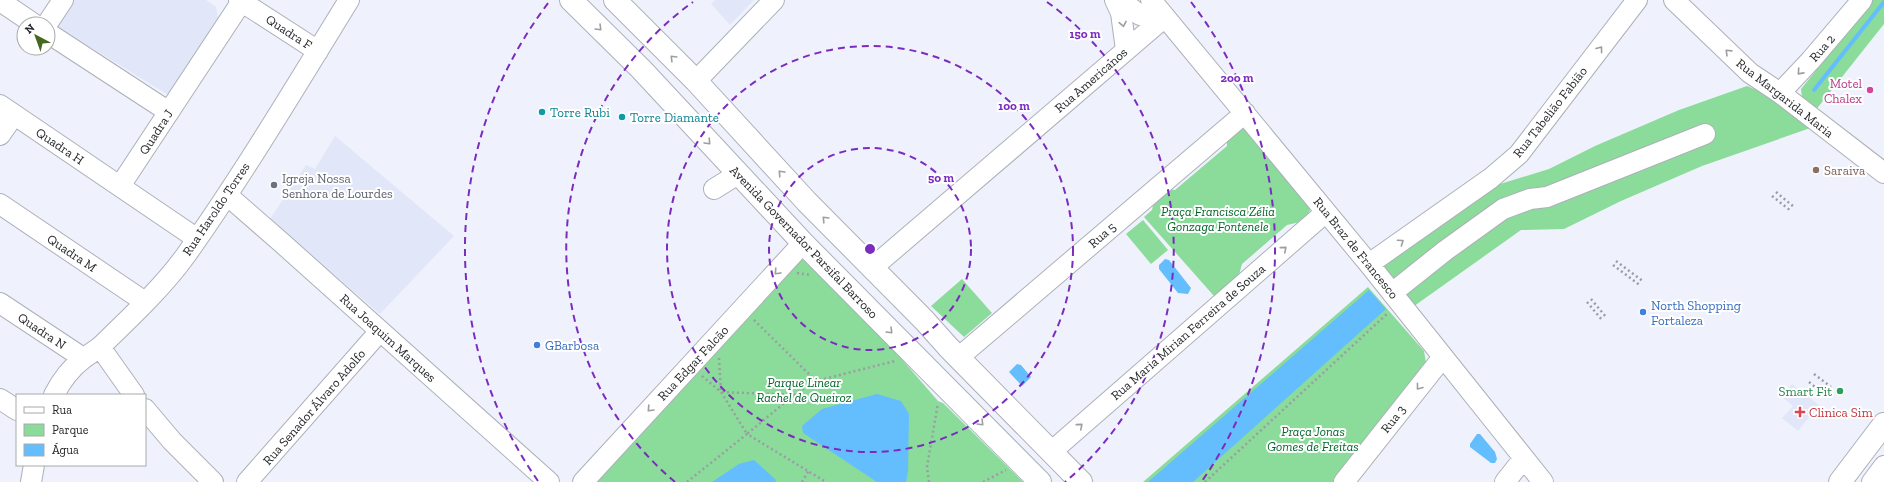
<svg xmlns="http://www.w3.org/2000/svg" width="1884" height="482" font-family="'Zilla Slab',serif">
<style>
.built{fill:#e1e7f8}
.green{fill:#8bdb9a}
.water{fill:#64befd}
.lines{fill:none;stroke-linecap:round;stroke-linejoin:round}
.stream{stroke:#64befd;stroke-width:4}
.minor-casing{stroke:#acb0b9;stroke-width:22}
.major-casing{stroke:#acb0b9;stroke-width:24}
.path{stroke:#9b9da4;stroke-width:2.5;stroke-dasharray:2 3;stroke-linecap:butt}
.minor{stroke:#fff;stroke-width:20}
.major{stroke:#fff;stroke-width:22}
.oneway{stroke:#9d9e9f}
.ring{fill:none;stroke:#7b2cbf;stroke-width:2;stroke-dasharray:7 5}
.hotel-dot{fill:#d1479c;stroke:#fff;stroke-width:1.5}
.culture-dot{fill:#0f9aa8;stroke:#fff;stroke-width:1.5}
.education-dot{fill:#8d6e63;stroke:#fff;stroke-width:1.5}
.worship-dot{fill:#6b7280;stroke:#fff;stroke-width:1.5}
.shop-dot{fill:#3f7fe0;stroke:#fff;stroke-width:1.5}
.leisure-dot{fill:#2e9e5b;stroke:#fff;stroke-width:1.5}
.health-dot{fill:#e0444e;stroke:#fff;stroke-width:1.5}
.labels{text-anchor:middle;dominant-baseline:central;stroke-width:4;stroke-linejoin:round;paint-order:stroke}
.street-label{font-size:13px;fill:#26272a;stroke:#fff}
.hotel-label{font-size:13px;fill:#b23c85;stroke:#fff;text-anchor:end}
.culture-label{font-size:13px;fill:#0d838f;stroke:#fff;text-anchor:start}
.education-label{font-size:13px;fill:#785e54;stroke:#fff;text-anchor:start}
.worship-label{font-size:13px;fill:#5b616d;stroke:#fff;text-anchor:start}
.park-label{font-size:13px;font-style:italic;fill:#016529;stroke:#fff}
.shop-label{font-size:13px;fill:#366cbe;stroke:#fff;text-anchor:start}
.leisure-label{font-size:13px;fill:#27864d;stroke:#fff;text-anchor:end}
.health-label{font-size:13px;fill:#be3a42;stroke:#fff;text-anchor:start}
.centre{fill:#7b2cbf;stroke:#fff;stroke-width:2}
.ring-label{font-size:12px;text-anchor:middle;font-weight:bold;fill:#7b2cbf;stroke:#fff;stroke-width:4;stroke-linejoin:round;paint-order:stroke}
</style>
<rect width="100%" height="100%" fill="#eff2fc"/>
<!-- built -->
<path class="built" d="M72 0H206L216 7 218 18 168 95 55 25Z
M715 0H754L730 25 711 4Z
M335 136 454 236 380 314 270 219 306 165 315 169Z
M1792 384 1819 405 1798 431 1782 418 1793 406 1782 397Z"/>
<!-- green -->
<path class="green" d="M1873 0H1884V24L1815 111 1802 98 1801 89Z
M1747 86 1762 92 1816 126 1702 166 1621 201 1564 229 1521 230 1410 309 1385 277 1383 265 1500 184 1549 169 1595 146 1679 110Z
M1238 128H1246L1311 203 1309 214 1300 222 1287 225 1242 264 1239 275 1214 296 1144 217 1152 210 1154 200 1166 189 1175 190 1227 146V138Z
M1143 220 1168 250 1151 264 1126 234Z
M800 256H804L893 349 938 401 943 403 1023 482H597Z
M962 279 992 313 964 337 931 306Z
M1368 287 1424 351 1426 363 1334 482H1143Z"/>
<!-- water -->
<path class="water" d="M1165 259 1169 260 1191 288 1188 294 1178 293 1159 269V265Z
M1369 290 1386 309 1193 482H1148Z
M1017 364 1021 365 1031 377 1022 386 1009 372Z
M877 394 901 401 909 414 908 471 906 482H877L803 433 802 426 822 409Z
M1477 434H1480L1495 452 1497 459 1495 463H1491L1470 447V444Z
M754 460 775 479 776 482H712L739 464Z"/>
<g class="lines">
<!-- stream -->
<path class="stream" d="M1814 90 1884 2"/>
<defs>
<path id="minor" d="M239 0 318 51
M1115 0 1121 13 1126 50
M1120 0 1140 15 1165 17
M1151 0 1369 264 1543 482
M1674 0 1750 73 1780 93 1884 173
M0 1 34 24
M47 24 63 0
M48 33 169 112
M696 81 774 0
M1780 93 1811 60 1862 0
M0 105 196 238
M0 135 14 115
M120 186 242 1
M714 189 738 174
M227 195 282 243 549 482
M0 204 145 302
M1369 264 1491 178 1519 154 1637 0
M872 268 1165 17
M1392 293 1446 250 1503 209 1530 199 1547 197 1705 134
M0 303 83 358
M100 347 134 395
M958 358 1245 113
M54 395C61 381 72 367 84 358 90 354 96 350 101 346 129 319 164 286 186 255 244 173 296 86 349 0
M0 399 17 410
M145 409 172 441 213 482
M1051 452 1326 212
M31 482 34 465
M247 482 380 331
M583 482 803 243
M1344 482 1443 357
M1505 482 1524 458
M1872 482 1884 466"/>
<path id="major" d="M571 0 641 69 803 243 1040 482
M615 0 696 81 807 202 924 320 949 348 1081 482
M1840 482 1884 424"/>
</defs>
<!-- minor casing -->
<use href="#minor" class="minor-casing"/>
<!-- major casing -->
<use href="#major" class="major-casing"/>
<!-- path -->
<path class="path" d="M1776 192 1794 207
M1772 196 1791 211
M1616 261 1644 282
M1613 265 1641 286
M797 273 810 275
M1591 299 1606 317
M1587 302 1602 320
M754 320 816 381
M719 358 721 392 793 395
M1814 374 1831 387
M702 376 721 392 747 434 794 395 816 381 895 361
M1809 382 1825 395
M687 482 747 434 826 482
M802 482 809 470
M929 482 927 467 938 403
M983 482 1006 470
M1205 482 1388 313"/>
<!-- minor -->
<use href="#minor" class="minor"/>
<!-- major -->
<use href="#major" class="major"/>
</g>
<!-- one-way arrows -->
<defs><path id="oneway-chevron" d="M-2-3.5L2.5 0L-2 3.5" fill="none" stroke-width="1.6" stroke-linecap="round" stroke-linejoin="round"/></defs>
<g class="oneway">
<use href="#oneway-chevron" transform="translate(1123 24) rotate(79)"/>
<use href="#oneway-chevron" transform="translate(599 28) rotate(45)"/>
<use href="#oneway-chevron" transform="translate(1600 49) rotate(-53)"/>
<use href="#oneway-chevron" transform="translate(1728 52) rotate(-136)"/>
<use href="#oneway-chevron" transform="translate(673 58) rotate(-135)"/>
<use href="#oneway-chevron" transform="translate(1800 72) rotate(132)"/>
<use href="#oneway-chevron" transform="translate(708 142) rotate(47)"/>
<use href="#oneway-chevron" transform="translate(781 173) rotate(-133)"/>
<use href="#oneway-chevron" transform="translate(825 219) rotate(-134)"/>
<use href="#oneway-chevron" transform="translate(1401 242) rotate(-35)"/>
<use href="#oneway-chevron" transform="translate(1284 249) rotate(-41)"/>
<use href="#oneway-chevron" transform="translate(777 272) rotate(133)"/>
<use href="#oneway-chevron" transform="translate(890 331) rotate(45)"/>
<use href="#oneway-chevron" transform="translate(1419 387) rotate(128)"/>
<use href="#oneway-chevron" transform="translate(650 409) rotate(133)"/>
<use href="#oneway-chevron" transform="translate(981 423) rotate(45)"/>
<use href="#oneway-chevron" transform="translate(1080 426) rotate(-41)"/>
</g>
<!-- distance rings -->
<g class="ring">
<circle cx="870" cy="249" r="101"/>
<circle cx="870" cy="249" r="203"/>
<path d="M675 482A304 304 0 0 1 693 2M1047 2A304 304 0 0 1 1065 482"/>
<path d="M538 481A405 405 0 0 1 549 2M1191 2A405 405 0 0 1 1202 481"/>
</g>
<!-- markers -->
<circle class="hotel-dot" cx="1870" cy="90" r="4"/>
<g class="culture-dot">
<circle cx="542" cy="112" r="4"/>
<circle cx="622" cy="117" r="4"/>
</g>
<circle class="education-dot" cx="1816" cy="170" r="4"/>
<circle class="worship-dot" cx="274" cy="185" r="4"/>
<g class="shop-dot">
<circle cx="1643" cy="312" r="4"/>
<circle cx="537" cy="345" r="4"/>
</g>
<circle class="leisure-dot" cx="1840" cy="391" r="4"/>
<path class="health-dot" d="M1798 406h4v4h4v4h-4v4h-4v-4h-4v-4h4z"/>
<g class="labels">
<!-- street labels -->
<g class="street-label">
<text transform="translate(289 32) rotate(33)">Quadra F</text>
<text transform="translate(1822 48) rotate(-49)">Rua 2</text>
<text transform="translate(1091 80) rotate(-41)">Rua Americanos</text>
<text transform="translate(1785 98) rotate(38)">Rua Margarida Maria</text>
<text transform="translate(1550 112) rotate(-52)">Rua Tabelião Fabião</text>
<text transform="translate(156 132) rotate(-57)">Quadra J</text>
<text transform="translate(60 146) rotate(34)">Quadra H</text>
<text transform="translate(216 209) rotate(-56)">Rua Haroldo Torres</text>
<text transform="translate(1102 235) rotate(-41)">Rua 5</text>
<text transform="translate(804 242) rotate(46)">Avenida Governador Parsifal Barroso</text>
<text transform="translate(1356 248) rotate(51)">Rua Braz de Francesco</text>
<text transform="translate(72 253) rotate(34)">Quadra M</text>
<text transform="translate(42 331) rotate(34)">Quadra N</text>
<text transform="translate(1188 332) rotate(-41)">Rua Maria Mirian Ferreira de Souza</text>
<text transform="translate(388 338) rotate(42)">Rua Joaquim Marques</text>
<text transform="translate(693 363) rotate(-47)">Rua Edgar Falcão</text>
<text transform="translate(314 407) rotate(-49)">Rua Senador Álvaro Adolfo</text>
<text transform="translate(1393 419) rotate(-52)">Rua 3</text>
</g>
<!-- hotel labels -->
<g class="hotel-label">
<text x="1862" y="83">Motel<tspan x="1862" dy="15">Chalex</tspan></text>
</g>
<!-- culture labels -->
<g class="culture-label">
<text x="550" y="112">Torre Rubi</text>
<text x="630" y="117">Torre Diamante</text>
</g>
<!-- education labels -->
<g class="education-label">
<text x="1824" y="170">Saraiva</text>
</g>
<!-- worship labels -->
<g class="worship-label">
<text x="282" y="178">Igreja Nossa<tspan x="282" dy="15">Senhora de Lourdes</tspan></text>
</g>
<!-- park labels -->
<g class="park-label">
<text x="1218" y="211">Praça Francisca Zélia<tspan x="1218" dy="15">Gonzaga Fontenele</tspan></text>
<text x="804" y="382">Parque Linear<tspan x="804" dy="15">Rachel de Queiroz</tspan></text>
<text x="1313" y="431">Praça Jonas<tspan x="1313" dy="15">Gomes de Freitas</tspan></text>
</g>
<!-- shop labels -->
<g class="shop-label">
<text x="1651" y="305">North Shopping<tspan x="1651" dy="15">Fortaleza</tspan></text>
<text x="545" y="345">GBarbosa</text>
</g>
<!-- leisure labels -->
<g class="leisure-label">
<text x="1832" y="391">Smart Fit</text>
</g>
<!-- health labels -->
<g class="health-label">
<text x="1809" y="412">Clinica Sim</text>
</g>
</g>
<circle cx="870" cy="249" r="6" class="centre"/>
<g class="ring-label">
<text x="1085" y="38">150 m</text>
<text x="1237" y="82">200 m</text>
<text x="1014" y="110">100 m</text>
<text x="941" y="182">50 m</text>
</g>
<!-- legend -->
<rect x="16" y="394" width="130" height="72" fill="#ffffff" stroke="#a8a9aa"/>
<rect x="24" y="407" width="20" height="6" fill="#ffffff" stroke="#a8a9aa"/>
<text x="52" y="414" font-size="12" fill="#26272a">Rua</text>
<rect x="24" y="424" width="20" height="12" fill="#8bdb9a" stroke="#a8a9aa"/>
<text x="52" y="434" font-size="12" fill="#26272a">Parque</text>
<rect x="24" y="444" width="20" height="12" fill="#64befd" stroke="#a8a9aa"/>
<text x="52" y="454" font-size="12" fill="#26272a">Água</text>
<!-- north arrow -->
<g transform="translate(36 36) rotate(319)"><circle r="19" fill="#ffffff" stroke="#a8a9aa"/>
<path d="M0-3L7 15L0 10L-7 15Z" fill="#45671e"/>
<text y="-6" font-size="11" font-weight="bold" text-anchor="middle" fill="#26272a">N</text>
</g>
</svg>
